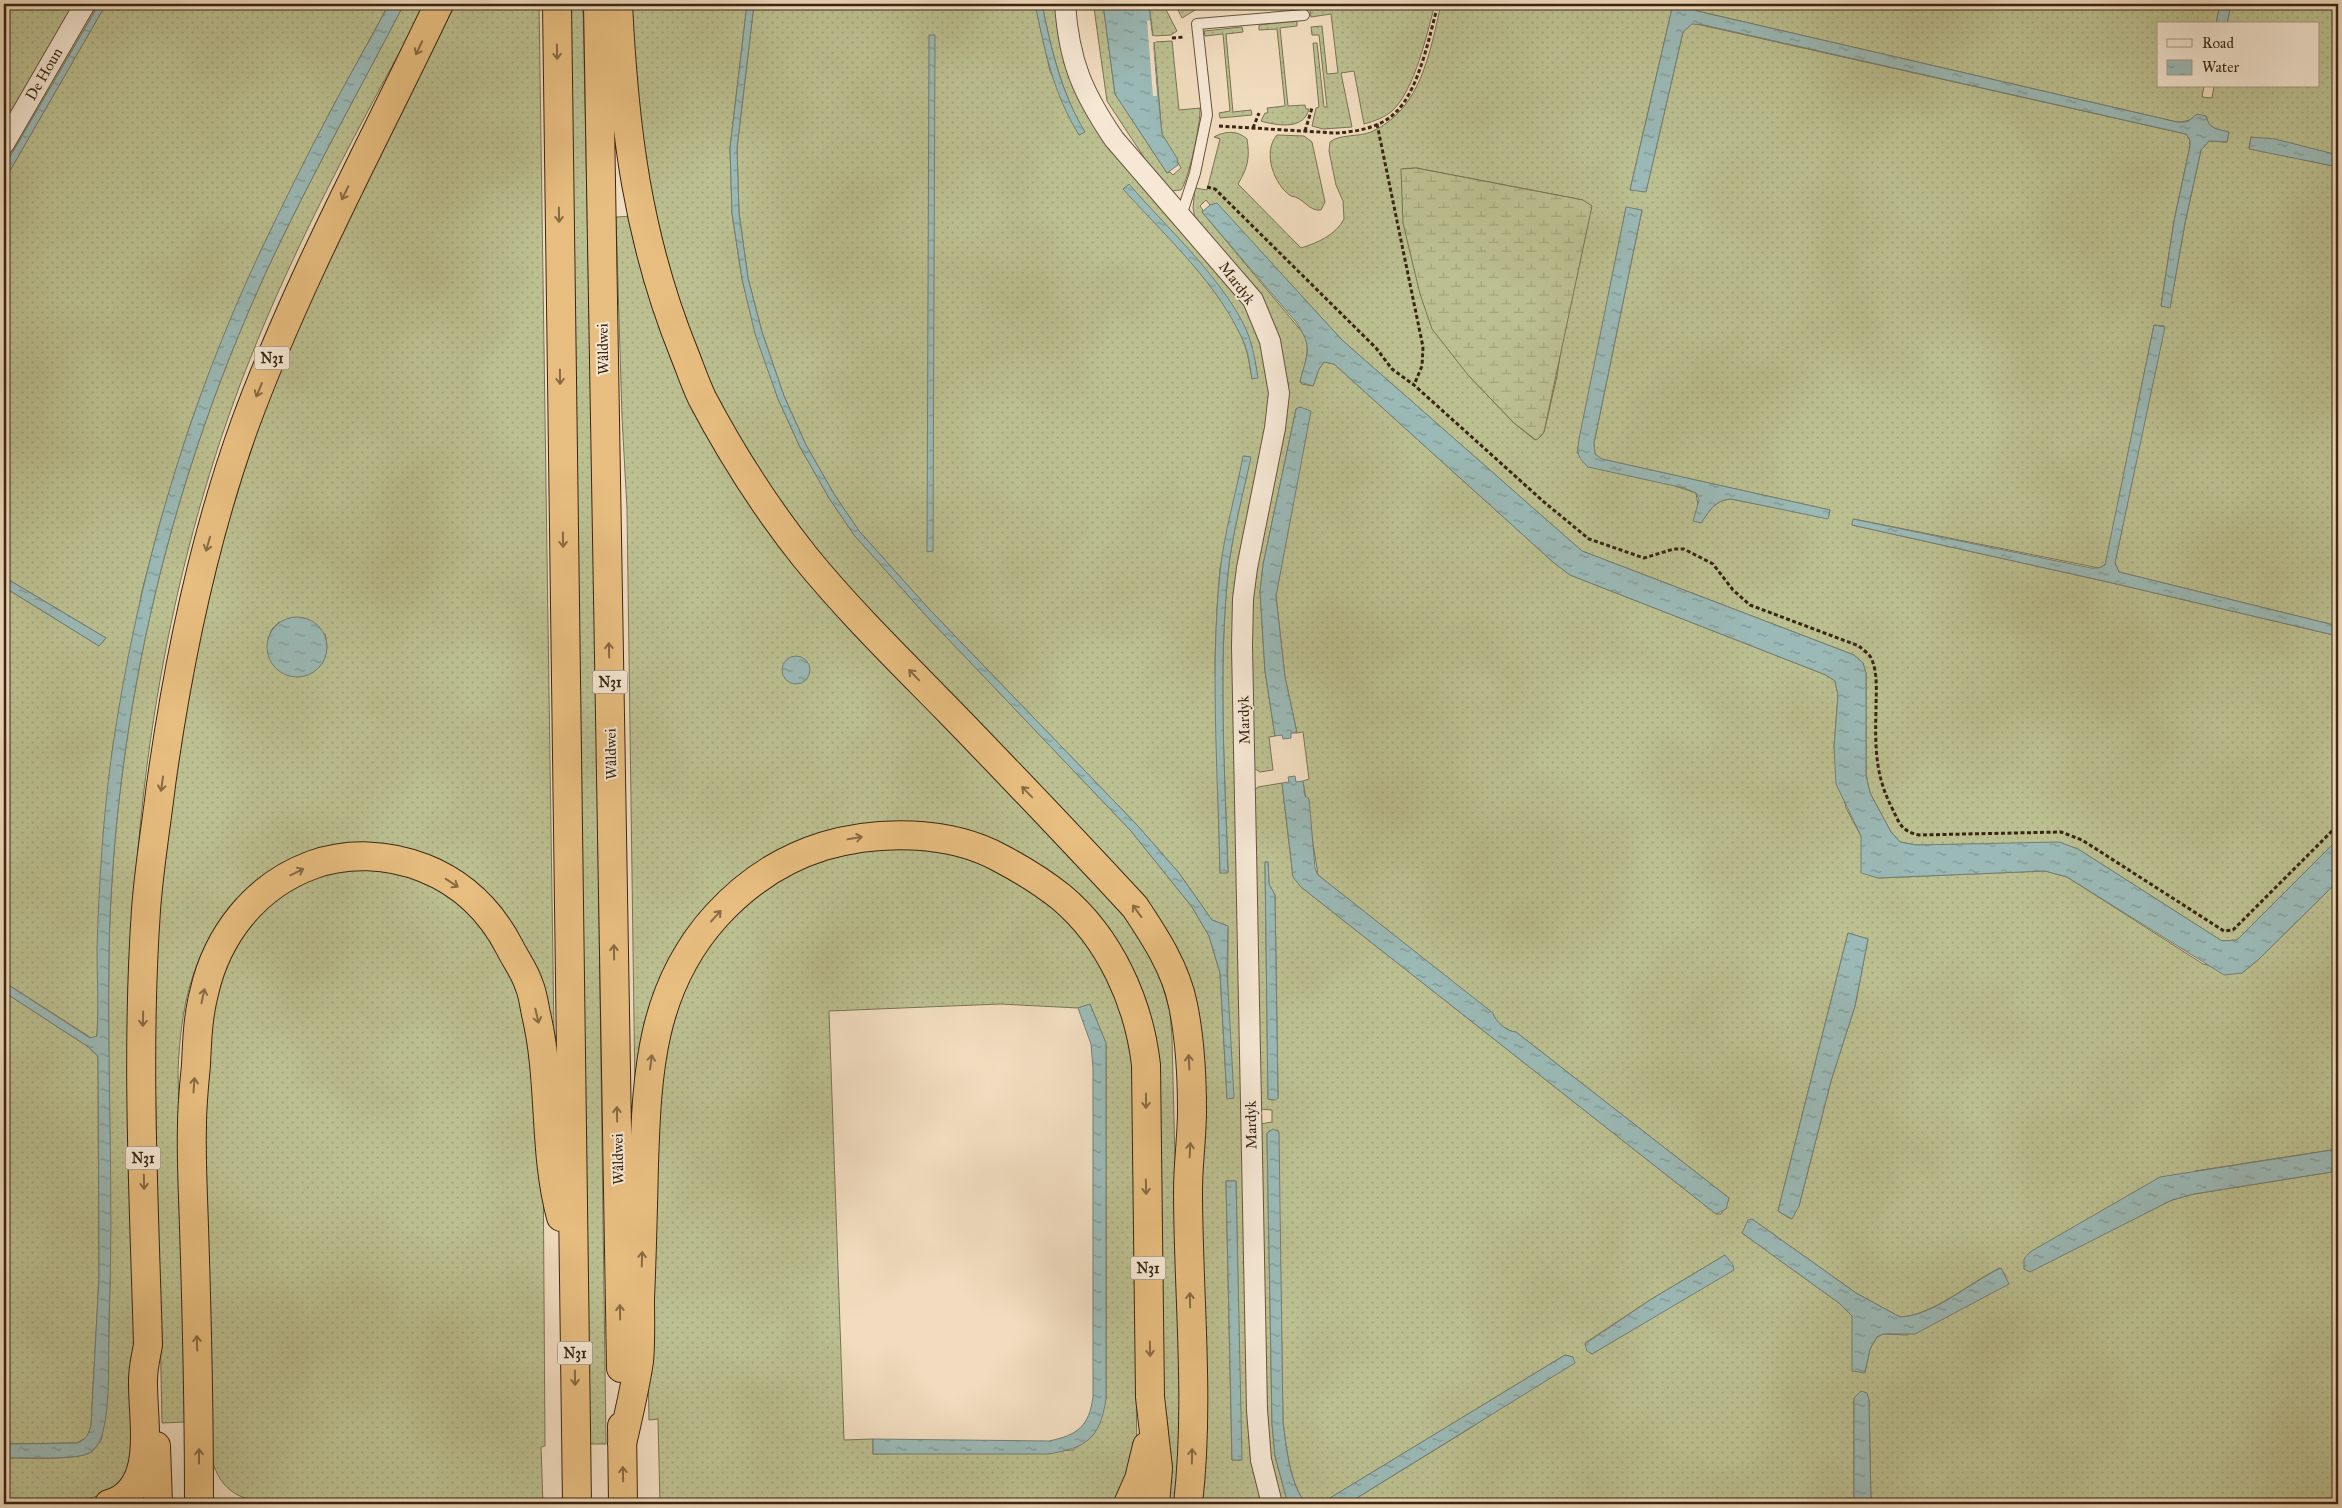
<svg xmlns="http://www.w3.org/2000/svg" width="2342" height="1508" font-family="'IM FELL Great Primer',serif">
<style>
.grass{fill:url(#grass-dots);stroke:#7a7352;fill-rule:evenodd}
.wetland{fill:url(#wetland-marsh);stroke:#7a7352}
.water{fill:url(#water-ripples);stroke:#747f75}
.pier{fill:#f1dcbf}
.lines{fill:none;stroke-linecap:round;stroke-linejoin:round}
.lane-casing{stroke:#67543d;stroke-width:12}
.street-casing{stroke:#67543d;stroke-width:22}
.highway-casing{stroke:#392612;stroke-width:30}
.path{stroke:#392612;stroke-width:3;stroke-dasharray:4 2.5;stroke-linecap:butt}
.lane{stroke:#f6e8d5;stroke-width:10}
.street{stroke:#f6e8d5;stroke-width:20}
.highway{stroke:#e8be80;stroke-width:28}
.oneway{stroke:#886a44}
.labels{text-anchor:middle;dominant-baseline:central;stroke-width:4;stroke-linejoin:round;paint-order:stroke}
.shield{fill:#f6e8d5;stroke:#72604c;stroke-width:1}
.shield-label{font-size:14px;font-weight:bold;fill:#392612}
.street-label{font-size:15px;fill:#392612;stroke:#f6e8d5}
</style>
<defs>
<pattern id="grass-dots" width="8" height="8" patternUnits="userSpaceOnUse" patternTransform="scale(1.25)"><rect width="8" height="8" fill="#bcc091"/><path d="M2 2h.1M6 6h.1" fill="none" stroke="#a2a57c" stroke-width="1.8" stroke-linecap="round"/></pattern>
<pattern id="wetland-marsh" width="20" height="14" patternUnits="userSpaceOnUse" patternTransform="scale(1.25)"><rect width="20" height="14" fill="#bcc091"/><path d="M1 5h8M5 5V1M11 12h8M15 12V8" fill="none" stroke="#a2a57c"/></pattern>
<pattern id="water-ripples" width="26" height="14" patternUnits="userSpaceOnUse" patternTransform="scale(1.25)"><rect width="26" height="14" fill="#9bbab7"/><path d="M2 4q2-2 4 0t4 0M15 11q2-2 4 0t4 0" fill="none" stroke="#7f9793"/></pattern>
</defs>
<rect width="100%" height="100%" fill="#f1dcbf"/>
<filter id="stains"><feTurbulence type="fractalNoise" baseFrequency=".004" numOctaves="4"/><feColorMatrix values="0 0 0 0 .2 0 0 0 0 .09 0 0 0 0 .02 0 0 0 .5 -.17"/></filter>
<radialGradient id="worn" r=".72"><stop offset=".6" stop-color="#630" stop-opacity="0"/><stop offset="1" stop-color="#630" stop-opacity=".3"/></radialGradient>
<!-- grass -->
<path class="grass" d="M4 4H80L4 134Z
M90 4H99L4 167V153Z
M106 4H389L329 114 262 248 222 341 191 422 161 519 142 591 112 752 97 1036 93 1039 4 982V587L99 646 106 638 4 577V181Z
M404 4H426C362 121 297 239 248 364 172 558 137 764 131 972L137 1448C133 1461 129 1476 118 1485 91 1508 37 1501 4 1501V1458C21 1457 79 1461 91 1452 93 1451 100 1442 101 1440 103 1435 102 1429 103 1424 108 1392 108 1360 109 1328 113 1202 107 1076 109 951 114 711 172 470 275 253 315 169 361 87 404 4Z
M455 4H539L554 1034 549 1033 523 950 385 850 232 906C190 957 181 1008 178 1071L186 1422 162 1423 154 1016 158 916 168 801 210 570 281 356 394 122 433 49ZM279 622 325 634C328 646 327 653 322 664L268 639 272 629Z
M569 4H583L595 612 606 1444H587Z
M628 4H747L730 148 732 213 742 279 756 334 778 399 800 447 829 498 854 535 930 620 1131 831 1192 907 1209 936 1220 973 1227 1098 1228 926 1212 920 1179 873 1137 825 930 610 859 531 834 494 806 445 784 396 762 332 748 278 739 213 737 148 754 4H1035L1050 71 1079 135 1084 132C1061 91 1051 49 1042 4H1058L1069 64 1226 274 1258 322 1272 394 1242 567 1265 1504H1201L1205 1466 1198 1089 1178 971 812 553 709 393 648 210ZM1128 185 1220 288 1252 346V379C1250 369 1249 358 1246 349 1232 298 1160 229 1124 189ZM1244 456 1250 457C1243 495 1232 534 1228 573 1218 672 1225 773 1228 872L1220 873 1215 659 1217 608 1220 569ZM1226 1181H1236L1241 1460H1232Z
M1086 4H1103L1115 94 1167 173 1170 172 1173 175 1181 168 1162 134 1154 42 1172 41 1179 110 1200 108C1201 122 1189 179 1181 190L1170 191 1151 168 1107 101 1094 8H1086Z
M1149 4H1163L1177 31 1171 35 1153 36Z
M1175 4H1205L1182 18Z
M1309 4H1317L1318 7 1331 6V4H1435C1427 33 1415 90 1392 111 1384 118 1374 121 1364 124L1354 71 1341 73 1352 127 1323 129 1312 126 1316 108 1319 107 1313 43H1317L1324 107H1327L1319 35H1312L1311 27 1322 26 1327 74 1338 73 1331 14 1311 17Z
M1441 4H1673L1630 190 1646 191 1683 32 1692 23 2186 134 2190 140V146L2174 221 2161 306 2170 307 2185 223 2201 150 2209 141 2227 142 2229 132C2216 129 2209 129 2206 116 2195 117 2188 122 2177 122L1697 11 1688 4H1684H2220L2216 24H2158V86H2204L2202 97 2212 98 2214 86H2318V24H2227L2231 4H2338V155L2251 137 2249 148 2338 167V626L2119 572 2115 563 2164 326 2154 325 2108 554 2105 565 2099 568 1854 519 1852 525 2108 582 2338 636V839L2237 940 2222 941 2078 849 2059 843 1916 845 1900 842 1891 832 1870 793 1866 775V673L1863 663 1854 655 1582 551 1342 340 1217 204 1210 205 1206 200 1200 206 1203 210 1202 212 1303 333C1312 348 1304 365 1300 382L1302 384 1313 386 1319 369 1324 362 1334 364 1553 562 1570 575 1826 675 1835 681 1838 695 1834 747 1846 808 1861 836 1878 878 2045 871 2067 877 2203 964 2242 973 2258 960 2338 881V1149L2195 1171 2139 1215 2172 1200 2194 1194 2338 1171V1504H1871L1869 1400 1854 1398V1504H1347L1472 1427 1573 1357 1565 1355 1322 1503 1307 1504C1290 1487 1286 1446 1283 1422L1278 1130 1269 1131 1267 1134 1272 1424 1275 1456 1288 1504H1277L1266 1460 1260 1124 1272 1122V1110L1259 1109 1254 790 1258 787 1282 783 1293 876 1301 887 1716 1214H1721L1729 1198 1516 1032C1507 1032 1495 1021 1492 1013L1318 875 1303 781 1309 779 1303 732 1297 733 1285 677 1276 596 1287 533 1300 407 1296 409 1263 565 1260 592 1265 671 1275 736 1269 737 1273 770 1260 772 1250 766 1249 599 1289 383 1283 378 1281 363 1195 218 1193 208 1195 188 1207 190 1220 139 1214 137C1225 131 1237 130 1247 139 1250 158 1248 167 1238 184L1301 248C1317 243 1336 235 1344 219L1343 201 1336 185 1329 151 1330 142C1339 134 1359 137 1371 132 1421 110 1430 52 1441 4ZM1416 168 1583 200 1557 376 1544 432 1540 437 1535 440 1514 423 1468 375 1402 169ZM1626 208 1642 210 1594 443 1595 454 1601 459 1830 510 1828 518 1731 499C1715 500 1710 510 1701 523L1696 493 1577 453ZM1265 862H1268L1269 884 1275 895 1278 1098 1272 1100 1268 1099ZM1848 933 1868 939 1855 1006 1831 1081 1799 1206 1791 1219 1778 1211ZM1752 1219 1856 1293 1900 1317C1934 1315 1970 1282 2000 1268L2006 1276 1907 1335 1883 1334 1877 1337 1870 1349 1865 1372 1852 1316 1839 1303 1742 1233ZM1725 1255 1680 1301 1592 1354 1587 1350 1585 1343 1650 1300Z
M1297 21V26L1280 28 1288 106 1305 105 1306 109H1309C1304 129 1281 126 1264 122L1261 121 1265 113H1268L1267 108 1285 106 1277 29 1259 30V25Z
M1242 27 1243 32 1226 34 1233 112 1251 110 1252 115 1220 118 1219 113 1230 111 1223 34 1205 36 1204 31Z
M1277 135 1304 136 1312 142 1325 202 1321 210C1309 212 1303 197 1291 196 1274 185 1262 152 1277 135Z
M633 216 735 471 1117 901 1143 937 1161 980 1170 1012 1172 1038 1182 1443 1174 1504H1161L1156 1086 1071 896 891 826 719 900 635 1092 627 509 622 417 616 217Z
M917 845 988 864 1058 909 1081 934 1117 990 1138 1070 1133 1140 1137 1460 1120 1504H660L658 1419 649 1420 647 1308 657 1062 691 961 759 887 848 849ZM1000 1004 1078 1008 1090 1004 1106 1044V1399L1074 1450 873 1454V1439L844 1440 829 1011Z
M344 868 408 870 469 905 517 975 543 1142 545 1446 541 1447 543 1504 268 1503C237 1499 221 1490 212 1460L204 1128 206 1028 227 954 256 912 296 884Z
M4 992 87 1046 98 1056 99 1277 91 1426 87 1437 77 1443 4 1444Z"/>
<!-- wetland -->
<path class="wetland" d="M1416 168 1583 200 1592 206 1544 432 1540 437 1536 440 1514 423 1468 375 1432 329 1420 294 1403 223 1401 169Z"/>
<!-- water -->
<path class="water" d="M99 4H106L4 181V167Z
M389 4H404C361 87 315 169 275 253 172 470 114 711 109 951 107 1074 114 1197 109 1320 108 1354 111 1400 103 1432 101 1439 97 1448 91 1452 79 1461 21 1457 4 1458V1444L77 1443C86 1440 88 1435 91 1426L99 1277 98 1056 87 1046 4 992V982L90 1038 97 1036C99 1007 97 978 97 949 99 883 103 817 112 752 137 578 187 405 263 246 284 202 306 157 329 114 348 77 370 41 389 4Z
M747 4H754L737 148 739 213 748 278 762 332 784 396 806 445 834 494 859 531 930 610 1137 825 1179 873 1212 920 1228 926 1227 971 1234 1098 1227 1099 1220 973 1209 936 1192 907 1131 831 930 620 854 535 829 498 800 447 778 399 755 334 742 279 732 213 730 148Z
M1035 4H1042C1051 49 1061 92 1085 132L1079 135C1053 93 1045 51 1035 4Z
M1103 4H1149L1162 134 1177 158 1178 165 1167 173 1115 94Z
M1673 4H1688L1697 11 2177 122H2187L2197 114 2206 116C2209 129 2217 129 2229 132L2227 142 2209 141 2201 150 2185 223 2170 308 2161 306 2174 221 2190 146V140L2186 134 1704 25 1692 24 1683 32 1646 192 1630 190Z
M2220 4H2231L2227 24H2216Z
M929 35H935L933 551 927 552Z
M2251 137 2275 139 2338 155V167L2249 149Z
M1129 184C1166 227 1217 273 1243 323 1252 340 1255 359 1258 378L1252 379C1250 368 1249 356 1245 345 1220 285 1166 237 1123 189Z
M1217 203 1342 340 1582 551 1854 655 1863 663 1866 673V775L1870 793 1891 832 1900 842 1916 845 2059 842 2078 849 2222 941 2237 940 2338 839V881L2258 960 2242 973 2224 975 2067 877 2045 871 1878 878 1861 873V836L1836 784 1834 747 1838 695 1835 681 1826 675 1570 575 1553 562 1334 364 1324 362 1319 369 1313 386 1300 382C1307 352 1314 349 1296 322L1202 212 1210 205Z
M1626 207 1642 210 1594 443 1595 454 1602 459 1830 510 1828 519 1731 499C1715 500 1710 510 1701 523L1693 521 1699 500 1696 493 1684 488 1588 467C1577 456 1577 454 1579 439Z
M2154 325 2165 327 2115 563 2119 572 2338 626V636L2108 582 1852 525 1853 519 2091 568H2099L2105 565Z
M1300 407 1311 411 1276 596 1285 677 1297 733H1291V738L1283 739 1282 735 1275 736 1265 671 1260 592 1263 565 1296 409Z
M1243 456 1251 457C1243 495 1232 534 1228 573 1218 672 1225 773 1228 873H1220C1218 773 1210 671 1220 572 1224 533 1236 494 1243 456Z
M4 577 106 638 99 646 4 587Z
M267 647a30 30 0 1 1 60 0a30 30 0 1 1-60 0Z
M782 670a14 14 0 1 1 28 0a14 14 0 1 1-28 0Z
M1295 776 1296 782 1303 781 1305 796 1309 799 1315 868 1318 875 1493 1013C1495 1021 1507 1032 1516 1032L1729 1198 1726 1209 1716 1214 1301 887 1293 877 1282 783 1289 782 1288 777Z
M1265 862H1268L1269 884 1275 895 1278 1098 1275 1100 1268 1099Z
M1848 933 1868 939 1855 1006 1831 1081 1799 1206 1792 1219 1778 1211Z
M1090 1004 1106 1043V1399C1100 1439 1086 1448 1048 1454H873V1439L1049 1441C1078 1435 1089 1426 1093 1397V1068L1091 1044 1078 1008Z
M1273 1129 1279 1132 1283 1422C1286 1445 1290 1488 1307 1504H1288L1275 1456 1272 1424 1267 1133Z
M2338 1149V1171L2194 1194 2172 1200 2030 1272 2024 1269V1259L2030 1252 2160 1177Z
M1226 1181H1236L1242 1460H1232Z
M1752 1219 1856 1293 1900 1317C1934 1316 1970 1282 2001 1268L2009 1284 1915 1334H1883L1877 1337 1870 1349 1865 1373 1852 1371V1316L1839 1303 1742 1233 1748 1220Z
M1725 1255 1733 1265 1734 1270 1592 1354 1587 1351 1585 1344 1650 1300Z
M1565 1355 1573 1357 1575 1363 1347 1504H1320Z
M1861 1391 1867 1393 1869 1400 1871 1504H1854V1398Z"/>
<!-- pier -->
<path class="pier" d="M1150 20 1152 36H1155L1156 42H1153L1157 96H1153L1147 21Z"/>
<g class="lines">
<defs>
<path id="lane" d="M1181 216 1195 173 1207 115 1197 24 1304 15"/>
<path id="street" d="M1065 4C1069 61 1082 92 1114 139L1253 300 1270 341 1279 393 1275 428 1247 568 1243 599 1242 646 1257 1410 1261 1460 1272 1504
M4 144 85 4"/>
<path id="highway" d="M557 4 577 1504
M598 4 621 1368
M618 4C624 127 637 237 684 353 690 368 695 383 702 398 731 453 766 508 805 557 849 611 900 661 949 711 1012 776 1074 841 1135 907 1155 937 1176 969 1183 1005 1190 1039 1192 1076 1192 1111 1192 1137 1188 1164 1188 1190 1188 1295 1200 1400 1188 1504
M622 1426 623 1504
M622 1444C628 1417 635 1389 639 1361 641 1341 640 1320 640 1299 642 1254 643 1209 644 1164 647 1072 651 988 716 916 745 884 782 859 824 846 878 830 949 830 1000 858 1021 869 1042 882 1061 897 1110 938 1139 1003 1146 1065L1150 1397 1158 1468 1155 1504
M156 1446 158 1504
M109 1504C159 1490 142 1419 143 1380 143 1368 146 1356 148 1345 144 1201 136 1054 146 910 149 868 156 827 161 785 178 662 203 540 245 424 299 278 373 143 439 4
M199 1504C199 1412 197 1320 194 1227 193 1193 191 1159 192 1125 192 1105 194 1085 196 1065 197 1041 198 1016 204 993 217 935 255 886 312 865 348 852 388 854 424 868 462 883 491 911 510 948 516 960 525 972 529 985 533 994 534 1005 536 1014 552 1081 543 1151 561 1217
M1128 1504 1139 1479 1147 1446"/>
</defs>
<!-- lane casing -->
<use href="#lane" class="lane-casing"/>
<!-- street casing -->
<use href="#street" class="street-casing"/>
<!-- highway casing -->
<use href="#highway" class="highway-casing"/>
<!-- path -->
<path class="path" d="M1172 38 1184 37
M1377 124 1423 347 1422 366 1414 385
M1219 126 1335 133C1355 132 1381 128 1396 112 1419 90 1430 34 1438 4
M1253 128 1259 113
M1305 131 1312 108
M1207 187 1215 189 1376 348 1392 369 1414 385 1544 502 1589 539 1644 558 1674 549H1684L1713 564 1733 590 1750 605 1859 646C1863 650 1870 654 1872 660 1878 675 1876 693 1876 709 1875 747 1875 776 1893 810 1900 825 1902 831 1919 835L2061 832 2082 840 2224 931 2233 930 2338 825"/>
<!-- lane -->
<use href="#lane" class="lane"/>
<!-- street -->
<use href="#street" class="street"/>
<!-- highway -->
<use href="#highway" class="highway"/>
</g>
<!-- one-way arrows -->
<defs><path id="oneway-shaft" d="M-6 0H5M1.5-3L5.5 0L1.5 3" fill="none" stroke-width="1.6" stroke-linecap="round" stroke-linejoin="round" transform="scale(1.25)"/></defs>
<g class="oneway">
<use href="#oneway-shaft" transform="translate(419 48) rotate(115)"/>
<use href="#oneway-shaft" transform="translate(557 52) rotate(89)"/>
<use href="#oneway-shaft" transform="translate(345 193) rotate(116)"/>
<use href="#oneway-shaft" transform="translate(559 215) rotate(89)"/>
<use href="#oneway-shaft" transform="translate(560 377) rotate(89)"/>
<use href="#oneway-shaft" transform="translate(259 390) rotate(112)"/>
<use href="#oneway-shaft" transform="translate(563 540) rotate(89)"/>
<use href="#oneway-shaft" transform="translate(208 544) rotate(106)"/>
<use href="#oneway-shaft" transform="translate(609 650) rotate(-91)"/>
<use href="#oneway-shaft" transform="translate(914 675) rotate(-134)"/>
<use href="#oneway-shaft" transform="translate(162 784) rotate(98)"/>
<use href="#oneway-shaft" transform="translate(1027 792) rotate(-134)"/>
<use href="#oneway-shaft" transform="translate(855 838) rotate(-9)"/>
<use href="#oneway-shaft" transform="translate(297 872) rotate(-26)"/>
<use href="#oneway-shaft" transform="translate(452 883) rotate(33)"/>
<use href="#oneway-shaft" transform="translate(1137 911) rotate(-126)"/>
<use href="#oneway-shaft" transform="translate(716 916) rotate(-48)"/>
<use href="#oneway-shaft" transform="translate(614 952) rotate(-91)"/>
<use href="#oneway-shaft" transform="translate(203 996) rotate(-78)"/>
<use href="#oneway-shaft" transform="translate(537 1016) rotate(77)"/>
<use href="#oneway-shaft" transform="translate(143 1019) rotate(91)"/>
<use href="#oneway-shaft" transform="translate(651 1062) rotate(-82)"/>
<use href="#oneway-shaft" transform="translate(1189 1062) rotate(-93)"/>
<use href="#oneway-shaft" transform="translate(194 1085) rotate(-86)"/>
<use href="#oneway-shaft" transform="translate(1146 1101) rotate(90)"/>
<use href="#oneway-shaft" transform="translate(617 1114) rotate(-91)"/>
<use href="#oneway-shaft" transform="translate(1190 1150) rotate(-87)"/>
<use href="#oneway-shaft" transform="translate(144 1182) rotate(89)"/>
<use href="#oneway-shaft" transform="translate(1146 1187) rotate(89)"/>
<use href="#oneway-shaft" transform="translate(642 1259) rotate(-88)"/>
<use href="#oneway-shaft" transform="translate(1190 1300) rotate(-91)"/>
<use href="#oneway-shaft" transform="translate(620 1312) rotate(-91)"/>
<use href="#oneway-shaft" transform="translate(197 1343) rotate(-92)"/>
<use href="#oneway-shaft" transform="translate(1150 1349) rotate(89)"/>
<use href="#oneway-shaft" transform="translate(575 1378) rotate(89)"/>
<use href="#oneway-shaft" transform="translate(199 1456) rotate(-90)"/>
<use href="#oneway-shaft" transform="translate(1192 1456) rotate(-89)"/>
<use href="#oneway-shaft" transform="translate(623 1474) rotate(-91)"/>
</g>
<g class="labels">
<!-- shield labels -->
<g class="shield">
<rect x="254.5" y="346.5" width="35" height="23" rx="4"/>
<rect x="592.5" y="670.5" width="35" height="23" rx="4"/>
<rect x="125.5" y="1146.5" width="35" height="23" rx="4"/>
<rect x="1130.5" y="1256.5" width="35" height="23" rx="4"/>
<rect x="557.5" y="1341.5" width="35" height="23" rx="4"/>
</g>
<g class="shield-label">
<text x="272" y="358">N31</text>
<text x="610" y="682">N31</text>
<text x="143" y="1158">N31</text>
<text x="1148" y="1268">N31</text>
<text x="575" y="1353">N31</text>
</g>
<!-- street labels -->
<g class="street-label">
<text transform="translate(44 74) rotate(-60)">De Houn</text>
<text transform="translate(1237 283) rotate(53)">Mardyk</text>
<text transform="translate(603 349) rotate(-91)">Wâldwei</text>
<text transform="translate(1244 720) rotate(-92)">Mardyk</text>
<text transform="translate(611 754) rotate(-91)">Wâldwei</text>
<text transform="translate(1251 1125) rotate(-91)">Mardyk</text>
<text transform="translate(618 1159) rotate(-91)">Wâldwei</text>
</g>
</g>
<!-- margin -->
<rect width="2342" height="1508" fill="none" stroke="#f1dcbf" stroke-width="20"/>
<rect x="5" y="5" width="2332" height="1498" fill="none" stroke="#392612" stroke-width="2.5"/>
<rect x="10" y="10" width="2322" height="1488" fill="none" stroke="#392612"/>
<!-- legend -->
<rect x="2157" y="22" width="162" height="65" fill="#f6e8d5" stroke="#aa9a87"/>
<rect x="2167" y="39" width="25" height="8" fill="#f6e8d5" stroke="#aa9a87"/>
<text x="2202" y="48" font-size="15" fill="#392612">Road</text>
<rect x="2167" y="60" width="25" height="15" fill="url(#water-ripples)" stroke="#aa9a87"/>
<text x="2202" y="72" font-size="15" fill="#392612">Water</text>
<rect width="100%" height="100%" filter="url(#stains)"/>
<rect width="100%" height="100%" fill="url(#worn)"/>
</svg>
